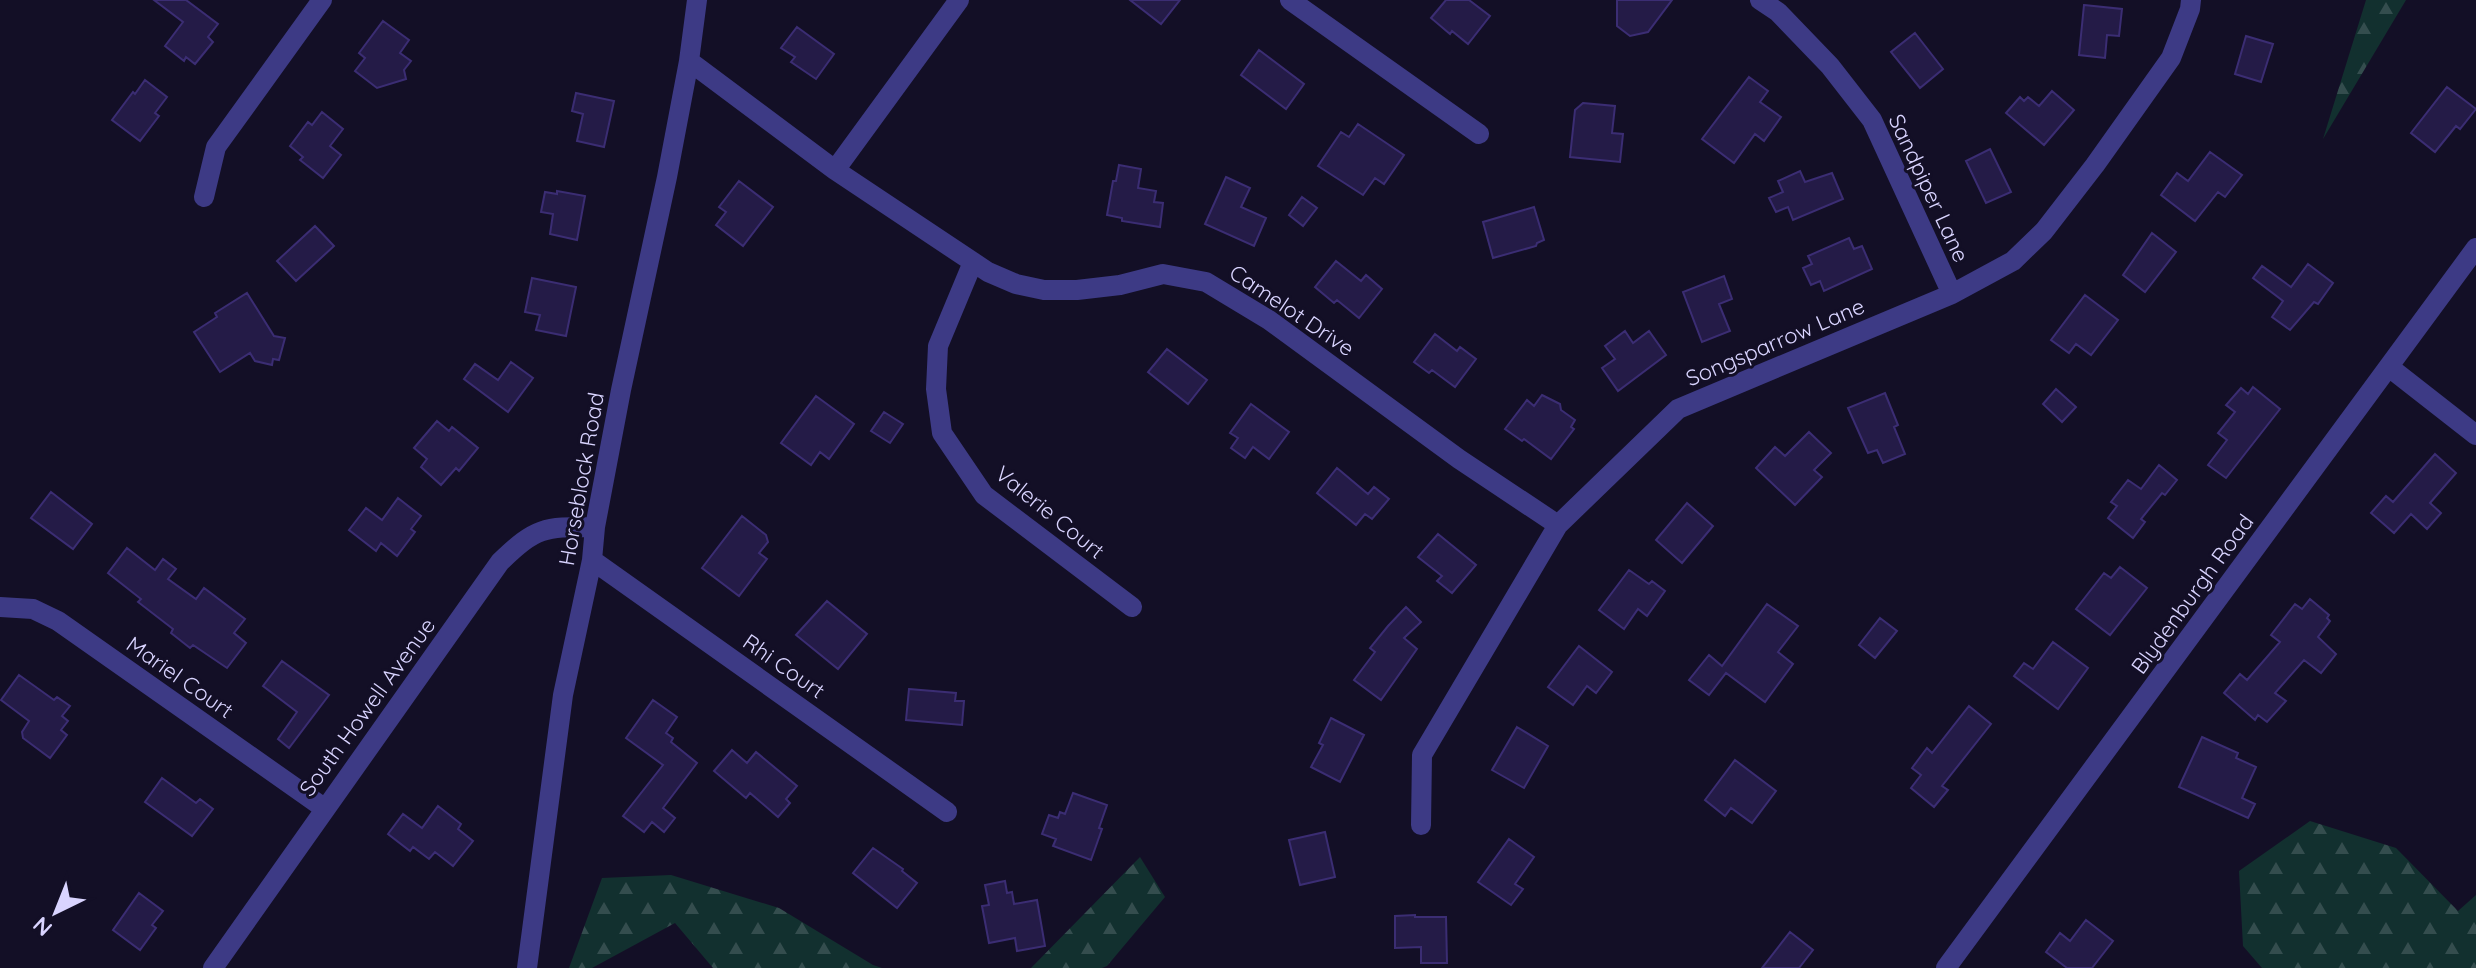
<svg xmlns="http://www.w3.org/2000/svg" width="2476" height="968" font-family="Quicksand,sans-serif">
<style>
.forest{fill:url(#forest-firs)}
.building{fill:#241b47;stroke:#3b2d73;stroke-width:2}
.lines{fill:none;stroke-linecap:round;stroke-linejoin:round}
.minor{stroke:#3d3a85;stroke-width:20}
.labels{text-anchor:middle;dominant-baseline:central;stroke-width:6;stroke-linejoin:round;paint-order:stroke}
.street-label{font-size:22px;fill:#d9d4ff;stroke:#130f26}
</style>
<defs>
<pattern id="forest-firs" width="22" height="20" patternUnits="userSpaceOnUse" patternTransform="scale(2)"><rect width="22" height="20" fill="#12302f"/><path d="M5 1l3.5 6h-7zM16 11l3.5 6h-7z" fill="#344d4e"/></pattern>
</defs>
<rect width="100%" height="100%" fill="#130f26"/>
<!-- forest -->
<path class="forest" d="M2366 0H2406L2323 139Z
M2310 821 2396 848 2458 911 2476 895V968H2262L2243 946 2239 871Z
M1140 857 1165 897 1107 966 1102 968H1031Z
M671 875 779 908 873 965 882 968H713L675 923 592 968H569L602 878Z"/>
<!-- building -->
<path class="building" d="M154 0H186L218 24 208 37 213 42 195 64 186 57 184 61 165 46 183 22Z
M1130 0H1180L1161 24Z
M1446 0H1469L1490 16 1468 44 1452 31 1450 34 1431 18Z
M1617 0H1672L1648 32 1630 36 1617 26Z
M2084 5 2122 9 2119 36 2107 35 2105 58 2079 55Z
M383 21 409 40 400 53 411 61 404 70 406 79 377 88 355 71 365 58 359 53Z
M797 27 834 54 816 79 791 62 795 57 781 48Z
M1915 33 1943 69 1920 88 1891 52Z
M2246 36 2273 44 2261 82 2235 74Z
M1259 50 1304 84 1286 109 1241 75Z
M1749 77 1768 91 1760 102 1781 117 1764 141 1755 134 1734 163 1702 139Z
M145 80 167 97 155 113 159 116 140 141 112 120 133 92 135 94Z
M2447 87 2476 109 2460 129 2456 126 2435 152 2411 133Z
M2052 91 2074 110 2044 145 2006 113 2020 97 2024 101 2028 97 2039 106Z
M576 93 614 101 604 147 577 141 583 114 572 111Z
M1583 103 1615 106 1612 133 1623 134 1620 162 1570 157 1575 110Z
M322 112 343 129 330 146 341 155 323 178 300 160 303 157 290 146 308 122 312 125Z
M1358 124 1404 155 1384 184 1375 178 1363 195 1318 166 1341 132 1349 137Z
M1990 149 2011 192 1986 203 1966 161Z
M2210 152 2242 175 2225 197 2218 192 2195 221 2161 195 2177 173 2188 181Z
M1119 165 1141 169 1138 188 1156 191 1154 202 1163 203 1160 227 1122 221V218L1107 215 1113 181H1116Z
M1800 171 1805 182 1832 173 1843 199 1793 220 1788 207 1776 212 1769 198 1783 192 1778 181Z
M1226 177 1250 188 1241 207 1266 218 1254 246 1205 224Z
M739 181 773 207 743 246 716 225 726 212 719 207Z
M557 191 585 196 577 240 550 234 553 214 541 212 545 192 557 194Z
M1302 197 1317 208 1303 226 1289 215Z
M1534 207 1544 240 1537 243 1536 246 1493 258 1483 222Z
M315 226 334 246 296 281 277 261Z
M2152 233 2176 252 2145 292 2123 275Z
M1849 238 1854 249 1862 246 1872 269 1824 291 1820 281 1811 285 1803 268 1812 264 1808 256Z
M1336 261 1361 281 1366 275 1382 289 1359 318 1337 300 1334 303 1315 287Z
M2308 264 2333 283 2318 304 2314 302 2290 330 2272 317 2283 301 2253 278 2262 266 2291 287Z
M1724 276 1732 299 1719 304 1730 331 1702 342 1683 292Z
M532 278 576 287 566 336 536 330 540 315 525 312Z
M247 293 274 336 285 338 279 360 273 359 272 365 255 361 250 353 220 372 194 332 217 317 215 313Z
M2085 295 2118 320 2091 355 2076 344 2069 353 2051 340Z
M1625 331 1633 343 1649 331 1666 355 1618 391 1602 368 1615 359 1605 346Z
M1435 334 1457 351 1460 347 1476 359 1455 387 1432 370 1429 373 1414 362Z
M1167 349 1207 380 1188 404 1148 372Z
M511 362 533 378 508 412 464 379 475 364 498 380Z
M2253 387 2280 409 2226 478 2208 465 2227 440 2218 433 2235 412 2226 405 2241 388 2248 394Z
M2056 389 2076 407 2062 422 2043 404Z
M1885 393 1898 425 1894 427 1905 454 1883 463 1877 450 1868 453 1848 408Z
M1542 395 1560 404 1561 410 1575 420 1571 427 1574 429 1551 459 1524 439 1522 441 1505 429 1527 400 1534 406Z
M816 396 854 424 829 459 820 452 811 465 781 443Z
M1251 404 1289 432 1269 459 1253 447 1245 458 1231 448 1238 438 1230 433Z
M884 412 903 424 890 443 871 431Z
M437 421 449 431 452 427 478 448 459 471 456 468 441 485 421 467 427 459 414 448Z
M1809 432 1831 453 1814 470 1822 477 1795 505 1756 468 1775 447 1785 456Z
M2435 454 2456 473 2430 503 2441 513 2427 529 2411 514 2394 533 2371 513 2386 496 2393 502Z
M2159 465 2177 480 2165 495 2162 493 2141 519 2145 522 2133 538 2108 518 2117 506 2111 502 2128 480 2141 489Z
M1337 468 1368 494 1374 487 1389 499 1372 519 1365 514 1356 525 1317 493Z
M51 492 92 524 73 549 31 518Z
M398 498 421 516 411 529 415 532 397 556 381 543 376 551 349 530 366 508 382 520Z
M1687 503 1713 526 1682 563 1656 540Z
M742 516 766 535 768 542 759 553 767 559 739 596 702 568Z
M1438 534 1476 565 1452 593 1437 581 1442 576 1418 557Z
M127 548 155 570 163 559 176 569 168 579 196 599 204 588 245 619 234 633 246 643 227 668 193 645 190 648 171 633 173 629 138 602 141 599 108 573Z
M2120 567 2147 588 2110 635 2076 609 2104 573 2111 578Z
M1629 570 1649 584 1652 581 1665 591 1647 616 1638 609 1624 629 1599 610Z
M2310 599 2329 615 2327 618 2330 621 2318 637 2336 654 2321 673 2304 660 2275 693 2286 701 2267 722 2258 715 2255 720 2224 693 2240 674 2247 680 2280 642 2271 635 2295 604 2302 609Z
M827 601 867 634 838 669 796 635Z
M1767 604 1798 626 1778 652 1793 664 1765 702 1726 673 1709 695 1689 680 1709 655 1722 666Z
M1406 607 1421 622 1404 638 1417 649 1381 700 1354 680 1375 652 1370 648 1388 626Z
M1880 618 1897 631 1875 658 1859 645Z
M2053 642 2088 668 2058 709 2014 676 2024 663 2033 669Z
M1579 646 1612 672 1596 693 1587 686 1573 705 1548 687Z
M282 661 329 695 289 748 278 739 297 712 263 686Z
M19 675 54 700 57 697 70 706 62 716 68 721 61 730 67 735 50 758 23 738 22 732 29 721 1 700Z
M909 689 956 693 955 701H964L962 725 906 720Z
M653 700 677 717 666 733 673 738 671 742 697 763 663 808 675 818 664 832 652 822 644 832 623 816 663 765 626 738Z
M1969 706 1991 724 1942 786 1948 790 1934 807 1911 788 1921 775 1912 768 1927 748 1932 753Z
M1331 718 1364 735 1340 782 1311 767 1323 745 1319 743Z
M1517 727 1548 746 1524 788 1492 770Z
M2202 737 2238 753 2236 758 2256 767 2242 798 2255 804 2248 818 2179 787Z
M732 750 747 763 756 752 797 786 786 799 790 803 778 817 750 793 746 798 714 771Z
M1735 760 1776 791 1752 823 1731 808 1725 816 1705 800Z
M162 778 196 803 200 799 213 809 192 836 145 802Z
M1073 793 1107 805 1099 828 1102 829 1091 860 1053 846 1056 839 1042 834 1049 815 1058 818 1060 812 1065 814Z
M438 806 461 824 458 829 473 841 453 866 435 852 429 859 413 847 410 851 388 834 403 814 422 828Z
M1325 832 1335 877 1300 885 1289 840Z
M1509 839 1534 857 1515 884 1523 889 1511 905 1478 882Z
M873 848 903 869 902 871 917 883 897 908 853 873Z
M1005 881 1007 893 1012 892 1014 904 1037 900 1045 946 1017 951 1015 938 989 943 982 906 989 905 985 885Z
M139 893 163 911 152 925 156 928 140 950 113 930Z
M1415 915V917H1446L1447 963H1421V947L1395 948V916Z
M2086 920 2113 941 2092 968H2067L2046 952 2060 933 2070 941Z
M1790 932 1813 950 1799 968H1762Z"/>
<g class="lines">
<!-- minor -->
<path class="minor" d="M1290 0 1479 134
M1760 0 1778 12 1830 66 1872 120 1952 294
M689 61 835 170 988 272 1016 284 1044 290H1077L1120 285 1163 274 1206 282 1269 320 1459 459 1558 525
M835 170 959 0
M204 197 216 147 322 0
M973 262 938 346 936 389 942 433 984 495 1132 607
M2389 367 2476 435
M592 560 947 812
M0 607 33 609 58 621 324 808
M1421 825 1422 755 1558 525 1678 409 1952 294 2013 261 2044 231 2095 165 2171 58 2190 9 2191 0
M213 968 500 562C537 526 545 527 595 527
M527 968 563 695 592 560 595 527 621 390 667 177 689 61 697 0
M1946 968 2476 248"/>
</g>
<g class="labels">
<!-- street labels -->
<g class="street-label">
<text transform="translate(1929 188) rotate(65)">Sandpiper Lane</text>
<text transform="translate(1292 310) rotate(34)">Camelot Drive</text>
<text transform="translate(1775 342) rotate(-23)">Songsparrow Lane</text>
<text transform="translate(581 479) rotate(-80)">Horseblock Road</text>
<text transform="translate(1050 512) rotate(39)">Valerie Court</text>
<text transform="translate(2192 594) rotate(-54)">Blydenburgh Road</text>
<text transform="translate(784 666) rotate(35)">Rhi Court</text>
<text transform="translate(180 677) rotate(35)">Mariel Court</text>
<text transform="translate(367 707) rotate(-54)">South Howell Avenue</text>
</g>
</g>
<!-- north arrow -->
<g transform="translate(56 912) rotate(223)" stroke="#130f26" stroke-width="6" paint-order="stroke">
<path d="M0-6L14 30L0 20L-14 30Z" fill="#d9d4ff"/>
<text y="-12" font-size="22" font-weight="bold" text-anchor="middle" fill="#d9d4ff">N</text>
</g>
</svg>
